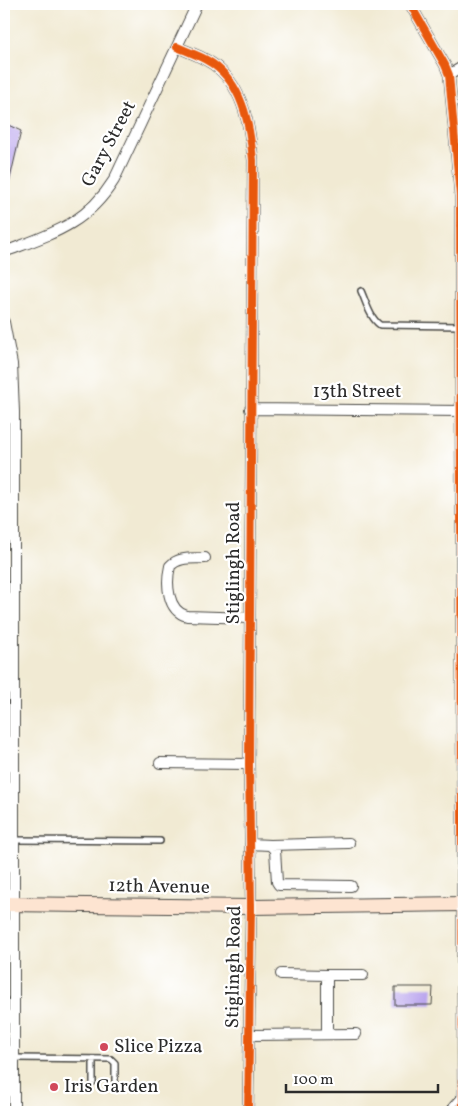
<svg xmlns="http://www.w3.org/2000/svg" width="468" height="1116" font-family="Vollkorn,serif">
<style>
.building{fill:#b7a1ed}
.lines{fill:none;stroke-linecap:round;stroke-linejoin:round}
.service-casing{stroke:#494844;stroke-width:8}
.minor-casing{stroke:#494844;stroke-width:12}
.secondary-casing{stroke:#494844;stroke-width:16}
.service{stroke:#fff;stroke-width:5}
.minor{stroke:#fff;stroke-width:10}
.secondary{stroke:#fde4d1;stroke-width:14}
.cycleway-casing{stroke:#fff;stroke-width:11}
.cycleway{stroke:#e8590c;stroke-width:8}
.poi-dot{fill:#d1495b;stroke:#fff;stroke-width:2}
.labels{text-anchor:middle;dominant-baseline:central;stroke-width:4.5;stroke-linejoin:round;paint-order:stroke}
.street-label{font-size:19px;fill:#2b2b2b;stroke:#fff}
.poi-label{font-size:19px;fill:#2b2b2b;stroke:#fff;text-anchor:start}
</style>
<rect width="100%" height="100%" fill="#fff"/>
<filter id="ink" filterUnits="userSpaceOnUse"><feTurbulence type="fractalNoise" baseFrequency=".02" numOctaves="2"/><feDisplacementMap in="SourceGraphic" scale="10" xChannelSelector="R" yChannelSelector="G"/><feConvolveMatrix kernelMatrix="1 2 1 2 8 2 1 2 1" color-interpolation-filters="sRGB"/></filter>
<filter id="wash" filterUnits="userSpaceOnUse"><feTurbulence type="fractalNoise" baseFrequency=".0096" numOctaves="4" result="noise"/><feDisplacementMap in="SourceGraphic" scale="20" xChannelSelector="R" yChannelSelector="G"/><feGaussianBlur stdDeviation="1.12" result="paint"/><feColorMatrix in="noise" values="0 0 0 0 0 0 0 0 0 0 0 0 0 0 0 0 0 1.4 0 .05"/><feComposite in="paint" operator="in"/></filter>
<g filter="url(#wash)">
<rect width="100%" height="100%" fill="#f1ead3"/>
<g id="blocks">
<!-- building -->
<path class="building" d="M4 123 21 131 9 183 4 182Z
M395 987H433L432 1005H395Z"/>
</g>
</g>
<g filter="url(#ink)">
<use href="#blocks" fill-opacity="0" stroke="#494844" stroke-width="1"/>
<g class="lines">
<defs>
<path id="service" d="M361 291C366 302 370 318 380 325L461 326
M4 648H14
M4 691H14
M4 767 14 766
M14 840 160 841
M14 1058 111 1059 115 1063V1085
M93 1059V1082
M450 1112 452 1106 462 1095"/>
<path id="minor" d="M410 4 445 65 449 75 460 196 463 1112
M177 47C191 53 207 58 218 68 244 90 250 128 253 160L249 764 251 907 248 1112
M449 75 464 66
M4 252C51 234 86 225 114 180L197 4
M4 322 12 364 14 412V1112
M250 409 464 411
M205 558C193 559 179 556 170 566 166 583 167 611 187 616L250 618
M160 763 249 764
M250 844 270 845 275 850 277 882 279 885 351 886
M270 845 349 843
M281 974 327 975
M327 1034V975H363
M249 1035 356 1034"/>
<path id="secondary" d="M4 904 251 907 464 904"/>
</defs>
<!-- service casing -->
<use href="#service" class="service-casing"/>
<!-- minor casing -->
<use href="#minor" class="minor-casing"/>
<!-- secondary casing -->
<use href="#secondary" class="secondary-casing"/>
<!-- service -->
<use href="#service" class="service"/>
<!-- minor -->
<use href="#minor" class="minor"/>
<!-- secondary -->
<use href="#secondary" class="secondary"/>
<defs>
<path id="cycleway" d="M410 4 445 65 449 75 460 196 463 1112
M177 47C191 53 207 58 218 68 244 90 250 128 253 160L249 764 251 907 248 1112"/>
</defs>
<!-- cycleway casing -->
<use href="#cycleway" class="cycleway-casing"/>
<!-- cycleway -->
<use href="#cycleway" class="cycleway"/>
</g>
</g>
<!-- markers -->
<g class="poi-dot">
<circle cx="104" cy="1047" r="5"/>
<circle cx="54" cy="1087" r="5"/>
</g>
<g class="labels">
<!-- street labels -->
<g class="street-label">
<text transform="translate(109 144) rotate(-62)">Gary Street</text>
<text x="357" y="392">13th Street</text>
<text transform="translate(234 563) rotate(-90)">Stiglingh Road</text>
<text transform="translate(159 887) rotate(1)">12th Avenue</text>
<text transform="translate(234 967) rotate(-89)">Stiglingh Road</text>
</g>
<!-- poi labels -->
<g class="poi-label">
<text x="114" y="1047">Slice Pizza</text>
<text x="64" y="1087">Iris Garden</text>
</g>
</g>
<!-- margin -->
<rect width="468" height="1116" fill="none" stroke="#fff" stroke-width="20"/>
<!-- scale -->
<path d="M286 1084v8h152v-8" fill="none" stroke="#2b2b2b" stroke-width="2.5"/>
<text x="293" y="1084" font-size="15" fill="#2b2b2b" stroke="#ffffff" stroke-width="4" paint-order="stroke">100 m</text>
</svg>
